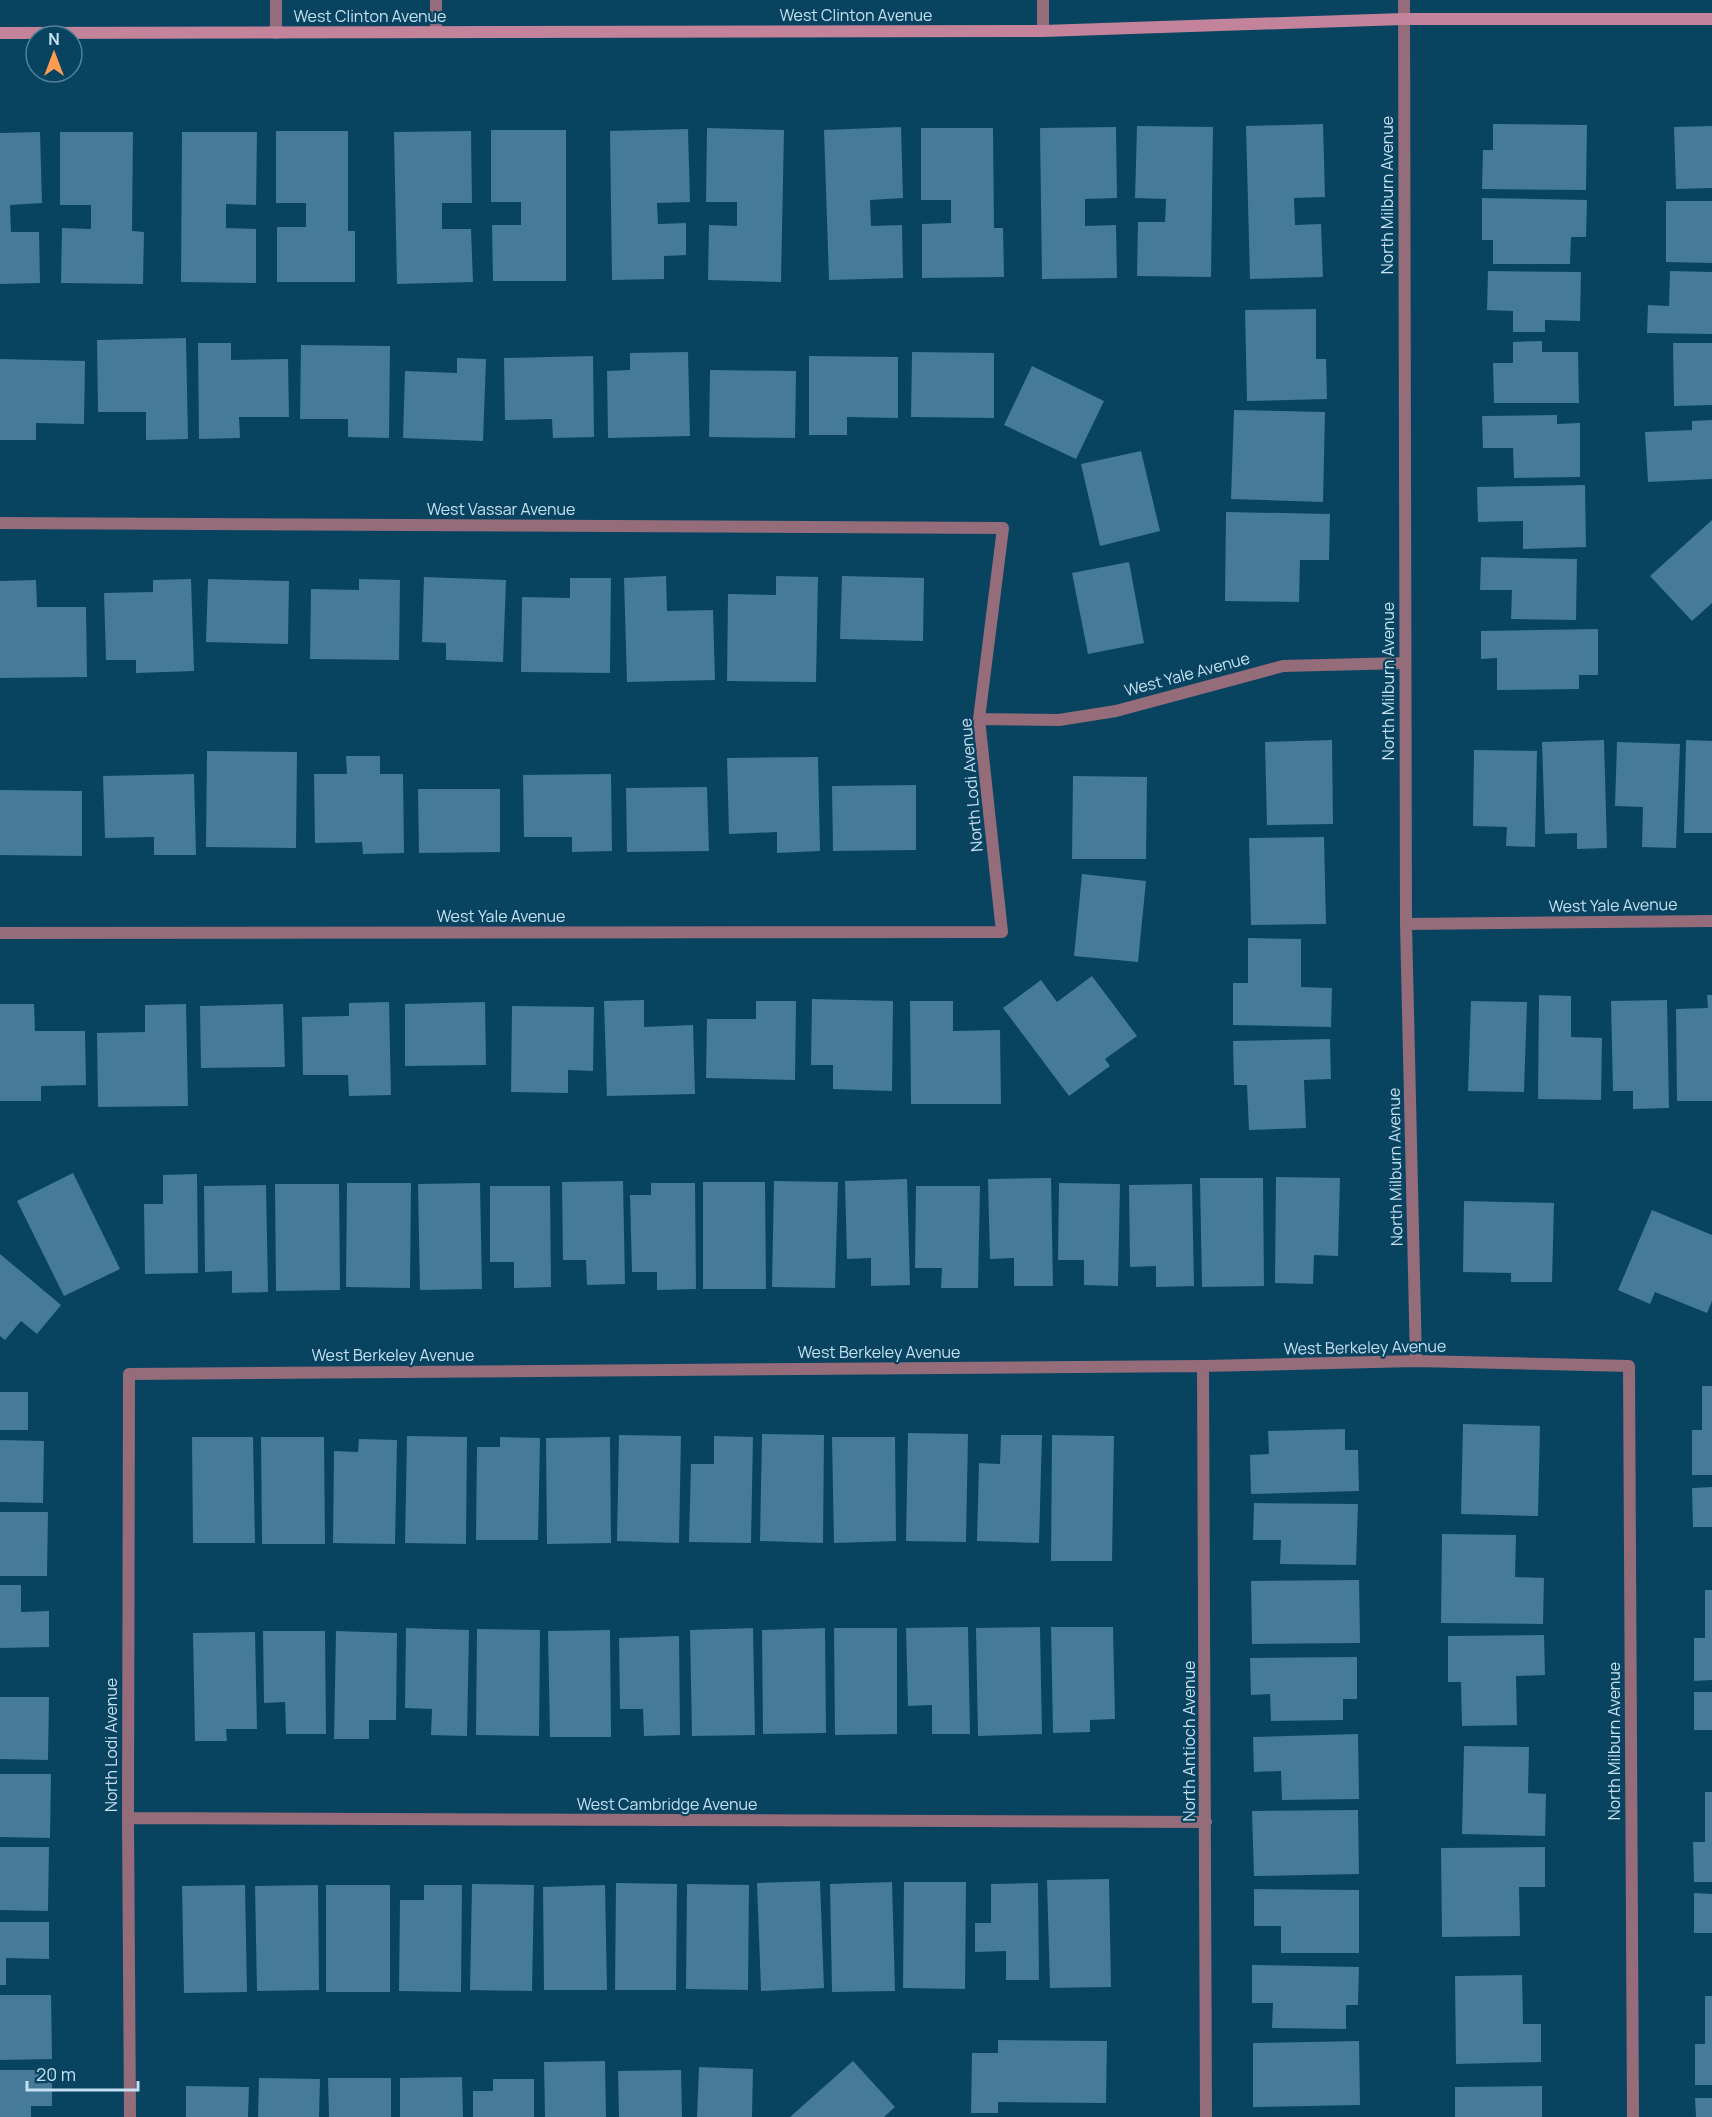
<svg xmlns="http://www.w3.org/2000/svg" width="1712" height="2117" font-family="Manrope,sans-serif">
<style>
.building{fill:#457a99}
.lines{fill:none;stroke-linecap:round;stroke-linejoin:round}
.service{stroke:#946c7a;stroke-width:12}
.minor{stroke:#946c7a;stroke-width:12}
.secondary{stroke:#c3849b;stroke-width:12}
.labels{text-anchor:middle;dominant-baseline:central;stroke-width:4.5;stroke-linejoin:round;paint-order:stroke}
.street-label{font-size:16px;fill:#c5e0f1;stroke:#084360}
</style>
<rect width="100%" height="100%" fill="#084360"/>
<!-- building -->
<path class="building" d="M1323 124 1325 197 1294 198 1295 225 1321 224 1323 277 1250 279 1246 126Z
M1493 124 1587 125 1586 190 1482 189 1483 150H1493Z
M1137 126 1213 127 1211 277 1137 276 1138 222H1165L1166 199 1135 198Z
M1712 126V188L1676 189 1674 127Z
M901 127 903 198 870 200 871 226 902 225 903 278 829 280 824 130Z
M1116 127 1117 198 1085 199V226L1116 225 1117 278 1042 279 1040 128Z
M707 128 784 130 781 282 708 280 709 225 737 226V202H706Z
M921 128H993L994 228H1003L1004 277 922 278V224L951 223V200H921Z
M688 129 690 202 657 203 658 224 686 223V255L664 256V279L612 280 610 131Z
M491 130H566V281H493L492 225H521V202H491Z
M276 131H348V231H355V282H277V227H306V203H276Z
M471 131 472 203H442V229H471L473 282 397 284 394 132Z
M40 132 42 203 10 205 11 232H39L40 283 0 284V133Z
M60 132H133L132 231 144 232 143 284 61 283 62 228 91 229V205H60Z
M182 132H257L256 205 226 204V228L256 229V283L181 282Z
M1482 198 1587 200 1586 237H1571L1570 264H1493V240H1482Z
M1666 201H1712V263L1666 262Z
M1488 271 1581 272 1580 321 1545 320V332H1513V311L1487 310Z
M1670 271 1712 272V334L1647 333 1648 305 1669 306Z
M1316 309V359H1326L1327 399 1247 401 1245 310Z
M186 338 188 439 146 440V412H98L97 340Z
M1542 341V352H1578L1579 403H1494L1493 363H1513V342Z
M198 343H231V360L288 359 289 417H239L240 438 199 439Z
M1673 343H1712V405L1674 406Z
M301 345 390 346 389 438 348 437V419H300Z
M688 352 690 436 608 438 607 371 630 370V353Z
M912 352 994 353V418L911 417Z
M593 356 594 437 553 438 552 419 505 420 504 358Z
M809 356 898 357V418L847 417V435H809Z
M457 358 486 359 483 441 403 438 405 371 457 373Z
M0 359 85 361 84 424 36 423V440H0Z
M1032 366 1104 401 1076 459 1004 425Z
M710 370 796 371 795 438 709 437Z
M1234 410 1325 412 1323 502 1231 499Z
M1557 415V424L1580 423V477L1514 478 1513 448H1483L1482 416Z
M1712 420V479L1648 482 1645 432 1692 430V421Z
M1141 451 1160 531 1100 546 1081 464Z
M1585 485 1586 547 1523 549V521L1478 522 1477 487Z
M1226 512 1330 514 1329 560H1300L1299 602 1225 601Z
M1712 520V603L1692 621 1650 576Z
M1481 557 1577 559 1576 620 1511 619 1512 590H1480Z
M1129 562 1144 643 1088 654 1072 573Z
M666 576 667 611 713 610 715 680 627 682 624 578Z
M776 576 818 577 816 682 727 681 728 594 776 595Z
M842 576 924 578 923 641 840 639Z
M424 577 506 580 503 662 446 660V643L422 642Z
M570 578H611L610 673 521 672 522 597 570 598Z
M191 579 194 671 136 673V660H106L104 593 153 592V580Z
M208 579 289 581 288 644 206 642Z
M359 579 400 580 399 660 310 659 311 589 359 590Z
M36 580 37 607H86L87 677 0 678V581Z
M1598 629V675H1579V689L1497 690V658L1481 659V631Z
M1332 740 1333 824 1267 825 1265 742Z
M1604 740 1607 848 1577 849V833L1545 834 1542 742Z
M1686 740 1712 741V833H1684Z
M1617 742 1680 744 1676 848 1642 847 1643 807 1615 806Z
M1474 750 1537 751 1535 847 1506 846 1507 827 1473 826Z
M207 751 297 752 296 848 206 847Z
M346 756H380V774H403L404 853 363 854 362 842 315 843 314 774H347Z
M818 757 820 851 777 853V832L729 834 727 758Z
M194 774 196 855H154V837L105 838 103 776Z
M611 774 612 851 572 852V837H524L523 775Z
M1073 776 1147 777 1146 859H1072Z
M916 785V850L833 851 832 786Z
M707 787 709 851 627 852 626 788Z
M418 789H500V852L419 853Z
M0 790 82 791V856L0 855Z
M1324 837 1326 924 1251 925 1249 838Z
M1082 874 1146 881 1138 962 1074 956Z
M1248 938 1301 939V987L1332 988 1331 1027 1233 1025V983H1248Z
M1092 976 1137 1036 1105 1059 1110 1066 1069 1096 1003 1008 1041 980 1057 1002Z
M1539 995 1571 996V1037L1602 1038 1601 1100 1538 1099Z
M1707 995H1712V1101H1677L1676 1009 1708 1008Z
M812 999 893 1001 892 1091 833 1089V1065H811Z
M644 1000V1027L693 1025 695 1094 607 1096 604 1001Z
M1667 1000 1669 1108 1633 1109V1091H1613L1611 1001Z
M756 1001H796L795 1080 706 1078 707 1019H756Z
M910 1001H953V1031L1000 1030 1001 1104H911Z
M1471 1001 1527 1002 1524 1092 1468 1091Z
M389 1002 391 1095 349 1096 348 1075H303L302 1017 349 1016V1003Z
M485 1002 486 1065 405 1066V1004Z
M0 1004H34L35 1031H85L86 1085 41 1086V1101H0Z
M186 1004 188 1106 98 1107 97 1033 145 1032V1005Z
M283 1004 285 1067 201 1068 200 1006Z
M512 1006 594 1007 593 1071 568 1070V1093L511 1092Z
M1330 1039 1331 1079 1304 1080 1306 1128 1249 1130 1247 1085H1234L1233 1041Z
M73 1173 120 1269 64 1296 17 1201Z
M197 1174 198 1273 145 1274 144 1204H163V1175Z
M1276 1177 1340 1178 1338 1256 1314 1255 1313 1284 1275 1283Z
M1051 1178 1053 1286H1014V1258L990 1259 988 1179Z
M1200 1178H1263L1264 1286 1202 1287Z
M907 1179 910 1285 871 1286V1258L847 1259 845 1181Z
M623 1181 625 1284 587 1285 586 1260H563L562 1182Z
M774 1181 838 1182 835 1288 772 1287Z
M703 1182H765L766 1289H703Z
M347 1183H411L410 1288 346 1287Z
M480 1183 482 1289 420 1290 418 1184Z
M651 1183H695L696 1289 657 1290V1272H632L630 1195H651Z
M1059 1183 1120 1184 1118 1286 1084 1285V1260H1058Z
M275 1184H339L340 1290 276 1291Z
M1192 1184 1194 1286 1156 1287V1266L1130 1267 1129 1185Z
M266 1185 268 1292 232 1293V1271L205 1272 204 1186Z
M490 1186H550L551 1287 514 1288V1262H490Z
M916 1186H980L978 1288H941L942 1268H915Z
M1464 1201 1554 1203 1552 1282H1511V1273L1463 1272Z
M1652 1210 1712 1235V1301L1707 1313 1655 1292 1650 1304 1618 1290Z
M0 1254 61 1305 37 1334 21 1321 5 1340 0 1336Z
M1702 1386H1712V1475H1692V1430H1702Z
M0 1392H28V1430H0Z
M1463 1424 1540 1426 1538 1516 1461 1514Z
M1345 1429V1450H1358L1359 1491 1251 1494 1250 1455 1269 1454 1268 1431Z
M908 1433 968 1434 966 1542 906 1541Z
M762 1434 824 1435 823 1543 760 1541Z
M619 1435 681 1436 679 1543 617 1541Z
M1001 1435H1042L1039 1543 977 1541 979 1463 1000 1464Z
M1052 1435 1114 1436 1112 1561H1051Z
M407 1436 467 1437 466 1544 405 1543Z
M714 1436 753 1437 751 1543 689 1542 691 1464H714Z
M192 1437H253L255 1543H193Z
M261 1437H324L325 1544H262Z
M500 1437 540 1438 538 1540H476L477 1447H500Z
M610 1437 611 1543 547 1544 546 1438Z
M832 1437H895L896 1541 834 1543Z
M359 1439 397 1440 395 1544 333 1543 334 1451 358 1452Z
M0 1440 44 1441 43 1503 0 1502Z
M1712 1487V1527H1693L1692 1488Z
M1254 1503 1358 1504 1356 1565 1280 1564 1281 1540H1253Z
M0 1512H48L47 1576H0Z
M1442 1534 1516 1535 1515 1577 1544 1578 1543 1624 1441 1623Z
M1359 1580 1360 1643 1252 1644 1251 1581Z
M0 1585H21V1612L49 1611V1647L0 1648Z
M1705 1590H1712V1680L1694 1681V1638H1705Z
M968 1627 970 1734H932V1705L908 1706 906 1628Z
M1040 1627 1042 1734 978 1736 976 1628Z
M1051 1627H1113L1115 1719 1090 1720V1732L1053 1733Z
M406 1628 469 1630 467 1736 431 1735 432 1709 405 1708Z
M753 1628 755 1735 692 1736 690 1630Z
M825 1628 826 1733 763 1734 762 1630Z
M834 1628H897V1734L835 1735Z
M477 1629 540 1630 539 1736 476 1735Z
M610 1630 611 1737H550L548 1631Z
M263 1631H325L326 1734H286L285 1702 264 1703Z
M336 1631 397 1633 396 1720H369V1739H334Z
M255 1632 257 1729H226L227 1741H195L193 1633Z
M1544 1635 1545 1675 1516 1676 1517 1725 1462 1726 1461 1682H1448V1636Z
M679 1636 680 1735 644 1736 643 1709H620L619 1638Z
M1357 1657V1699H1343V1720L1271 1721 1270 1694 1251 1695 1250 1658Z
M1694 1692H1712V1730H1694Z
M0 1697H49L48 1760 0 1759Z
M1358 1734 1359 1799 1282 1800 1281 1771 1254 1772 1253 1737Z
M1464 1746 1529 1747 1528 1793 1546 1794 1545 1836 1462 1834Z
M0 1774H51L50 1838 0 1837Z
M1705 1792H1712V1882H1694L1693 1842H1705Z
M1358 1810 1359 1874 1254 1876 1252 1811Z
M0 1847H49L48 1911 0 1910Z
M1545 1847V1887H1519L1520 1936 1442 1937 1441 1848Z
M1109 1879 1111 1987 1050 1988 1047 1880Z
M820 1881 824 1988 761 1991 757 1883Z
M892 1882 895 1991 832 1992 830 1884Z
M904 1882H966L965 1989 903 1988Z
M616 1883 677 1884 676 1990H615Z
M1038 1883 1039 1980H1006V1951L975 1952V1923H991V1884Z
M472 1884 534 1885 532 1991 470 1990Z
M687 1884 749 1885 748 1990 686 1989Z
M245 1885 247 1992 184 1993 182 1886Z
M318 1885 319 1990 257 1991 255 1886Z
M326 1885H390V1992H326Z
M424 1885H462L461 1992 399 1991 400 1900H424Z
M605 1885 607 1990H544L543 1887Z
M1254 1889 1359 1890V1953H1281V1926H1254Z
M1694 1893 1712 1894V1933H1694Z
M0 1922H49V1959L6 1958V1985H0Z
M1252 1965 1359 1967 1358 2005H1346V2029L1272 2028 1273 2003H1252Z
M1522 1975 1523 2024H1541V2062L1456 2064 1455 1976Z
M0 1995H51L52 2059 0 2060Z
M1705 1996H1712V2085H1695V2044H1705Z
M998 2040 1107 2041 1106 2103 998 2102V2113H971L972 2053H998Z
M1359 2041 1360 2105 1253 2107V2043Z
M605 2061 606 2117H545L544 2062Z
M853 2061 895 2107 884 2117H790Z
M699 2067 753 2069 752 2117H697Z
M0 2070H52V2106H31V2117H0Z
M681 2070 682 2117H619L618 2071Z
M462 2077 463 2117H400V2078Z
M259 2078 320 2079 319 2117H258Z
M328 2078H391V2117H329Z
M493 2079H534V2117H473V2091H493Z
M186 2086 249 2087 248 2117H186Z
M1542 2086V2117H1455V2087Z
M1695 2098H1712V2117H1696Z"/>
<g class="lines">
<!-- service -->
<path class="service" d="M436 0V32
M1043 0V31"/>
<!-- minor -->
<path class="minor" d="M1404 0 1406 924 1416 1361
M276 33V0
M0 523 1003 528 979 719 1002 932 0 933
M979 719 1059 720 1116 711 1283 666 1404 663
M1406 924 1712 921
M1203 1366 1206 2117
M128 1818 1206 1822
M130 2117 128 1818 129 1374 1203 1366 1416 1361 1629 1366 1633 2117"/>
<!-- secondary -->
<path class="secondary" d="M0 33 1043 31 1403 19H1712"/>
</g>
<g class="labels">
<!-- street labels -->
<g class="street-label">
<text x="856" y="15">West Clinton Avenue</text>
<text x="370" y="16">West Clinton Avenue</text>
<text transform="translate(1387 195) rotate(-90)">North Milburn Avenue</text>
<text x="501" y="509">West Vassar Avenue</text>
<text transform="translate(1187 674) rotate(-15)">West Yale Avenue</text>
<text transform="translate(1388 681) rotate(-90)">North Milburn Avenue</text>
<text transform="translate(971 785) rotate(-95)">North Lodi Avenue</text>
<text transform="translate(1613 905) rotate(-1)">West Yale Avenue</text>
<text x="501" y="916">West Yale Avenue</text>
<text transform="translate(1395 1167) rotate(-91)">North Milburn Avenue</text>
<text transform="translate(1365 1347) rotate(-1)">West Berkeley Avenue</text>
<text x="879" y="1352">West Berkeley Avenue</text>
<text x="393" y="1355">West Berkeley Avenue</text>
<text transform="translate(1189 1741) rotate(-90)">North Antioch Avenue</text>
<text transform="translate(1614 1741) rotate(-90)">North Milburn Avenue</text>
<text transform="translate(111 1745) rotate(-90)">North Lodi Avenue</text>
<text x="667" y="1804">West Cambridge Avenue</text>
</g>
</g>
<!-- north arrow -->
<g transform="translate(54 54)"><circle r="28" fill="#084360" stroke="#54829a" stroke-width="1.5"/>
<path d="M0-4.5L10 22L0 15L-10 22Z" fill="#fc9d53"/>
<text y="-9" font-size="16" font-weight="bold" text-anchor="middle" fill="#c5e0f1">N</text>
</g>
<!-- scale -->
<path d="M27 2081v9h111v-9" fill="none" stroke="#c5e0f1" stroke-width="3"/>
<text x="36" y="2081" font-size="18" fill="#c5e0f1" stroke="#084360" stroke-width="4.5" paint-order="stroke">20 m</text>
</svg>
